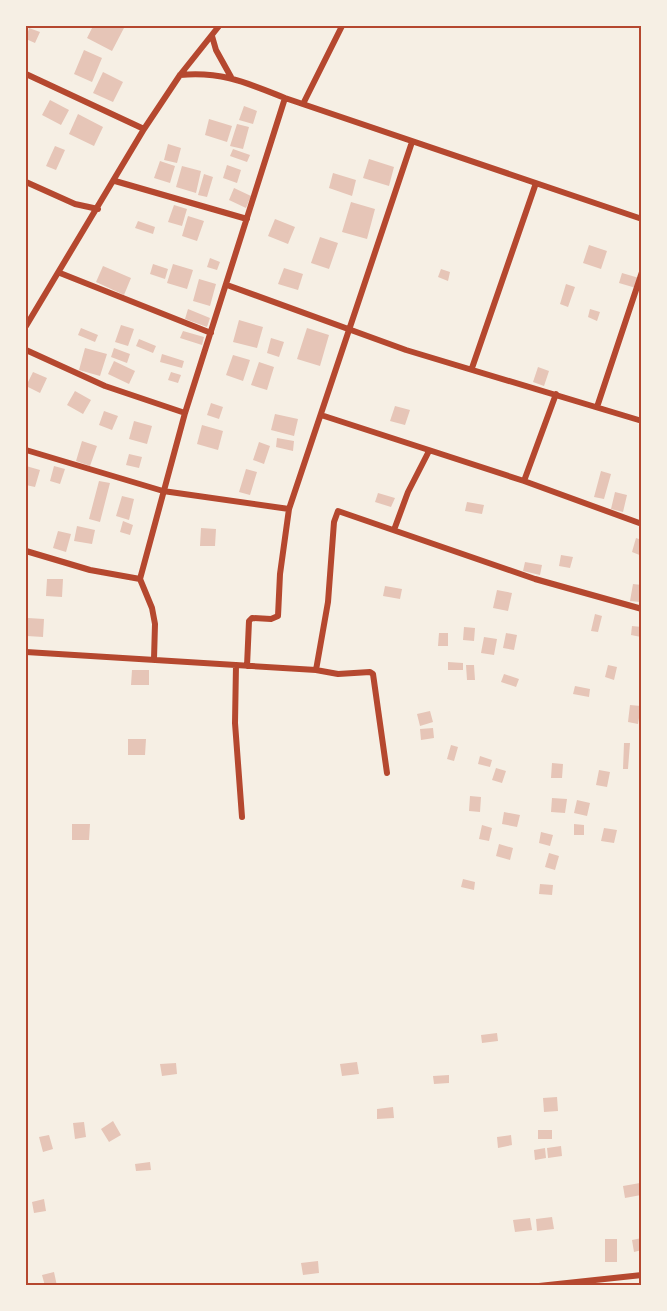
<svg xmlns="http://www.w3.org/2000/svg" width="667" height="1311" font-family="'Roboto Condensed',sans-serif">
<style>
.building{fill:#e6c5b7}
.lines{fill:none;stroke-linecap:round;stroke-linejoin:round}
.minor{stroke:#b5482f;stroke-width:6}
.neatline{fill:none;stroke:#b5482f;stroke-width:2}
</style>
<rect width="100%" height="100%" fill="#f6efe4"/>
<!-- building -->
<path class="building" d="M93 26H125L112 51 87 38Z
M29 28 40 32 35 43 26 39Z
M84 50 102 58 92 82 74 74Z
M103 72 123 82 113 102 93 93Z
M50 100 69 110 61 125 42 115Z
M244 106 257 111 253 124 239 120Z
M78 114 103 127 94 146 69 134Z
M209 119 232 126 227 142 205 135Z
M237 124 249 127 243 149 230 146Z
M168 144 181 148 177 163 164 160Z
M55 146 65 150 56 170 46 166Z
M233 149 250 155 247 162 230 156Z
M369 159 394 167 389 186 363 178Z
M160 161 175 166 170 183 154 178Z
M227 165 241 170 237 183 223 178Z
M182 166 201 171 196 193 176 187Z
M333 173 356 180 352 196 329 188Z
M204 174 213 177 207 197 198 195Z
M234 188 251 196 246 208 229 200Z
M351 202 375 209 367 239 342 232Z
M174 205 187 209 182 226 168 222Z
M188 216 204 221 197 241 182 236Z
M275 219 295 227 288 244 268 236Z
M138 221 155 227 153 234 135 228Z
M320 237 338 243 329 269 311 263Z
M589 245 607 251 601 269 583 263Z
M210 258 220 262 217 270 207 267Z
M153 264 168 269 165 279 150 274Z
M173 264 193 270 187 289 167 283Z
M103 266 131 278 124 295 96 282Z
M284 268 303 274 298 290 278 284Z
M441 269 450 272 448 281 438 277Z
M622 273 639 278 636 288 619 283Z
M199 279 216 284 210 306 193 301Z
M566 284 575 287 568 307 560 304Z
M188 309 210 318 207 327 185 319Z
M590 309 600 312 597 321 588 317Z
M239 320 263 327 257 348 233 342Z
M121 325 134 329 128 346 115 342Z
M81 328 98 335 95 342 78 335Z
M307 328 329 335 320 366 297 359Z
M183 331 204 337 202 345 180 338Z
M271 338 284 342 279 357 267 353Z
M139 339 156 346 153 353 136 346Z
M85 348 107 354 100 376 79 370Z
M114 348 130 354 127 363 111 357Z
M162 354 184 361 182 368 160 362Z
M233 355 250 360 243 381 226 375Z
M114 361 135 371 129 384 108 374Z
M259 362 274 367 267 390 251 385Z
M538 367 549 371 544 386 533 382Z
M33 372 47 378 40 393 26 386Z
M171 372 181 375 178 383 168 380Z
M75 391 91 400 83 414 67 405Z
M211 403 223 407 219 419 207 415Z
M395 406 410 410 405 425 390 421Z
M104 411 118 416 112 430 99 425Z
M275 414 298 419 294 436 271 430Z
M134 421 152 426 147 444 129 439Z
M202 425 223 431 218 450 197 444Z
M277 438 294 441 293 451 276 447Z
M82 441 97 446 90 466 76 461Z
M259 442 270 446 264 464 253 460Z
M129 454 142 457 139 468 126 465Z
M26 466 40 470 35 487 26 485Z
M54 466 65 469 60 484 50 481Z
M246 469 257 472 250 495 239 492Z
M601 471 611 474 604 499 594 497Z
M99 481 110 483 100 522 89 519Z
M615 492 627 495 623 512 611 509Z
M378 493 395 498 391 507 375 502Z
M122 496 134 499 129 520 116 516Z
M467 502 484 505 482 514 465 511Z
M123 521 133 525 130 535 120 532Z
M77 526 95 530 92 544 74 541Z
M201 528 216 529 215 546H200Z
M58 531 71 534 66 552 53 548Z
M636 538 642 540V556L632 552Z
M561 555 573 557 570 568 559 566Z
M525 562 542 565 540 575 523 571Z
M47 579H63L62 597 46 596Z
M633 584 642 585 640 602 630 601Z
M385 586 402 589 400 599 383 596Z
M497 590 512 593 508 611 493 608Z
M595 614 602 616 598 632 591 631Z
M28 618 44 619 43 637 27 636Z
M632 626 642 627 641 637 631 635Z
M464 627 475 628 474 641 463 640Z
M439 633H448V646H438Z
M506 633 517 635 514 650 503 648Z
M484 637 497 639 494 655 481 653Z
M448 662 463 663V670H448Z
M466 665H474L475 680H467Z
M608 665 617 667 614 680 605 677Z
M132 670H149V685H131Z
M504 674 519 679 516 687 501 682Z
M575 686 590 689 589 697 573 694Z
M630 705 641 706 638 724 628 722Z
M430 711 433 722 420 726 417 714Z
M433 728 434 738 421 740 420 729Z
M128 739H146L145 755H128Z
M624 743H630L628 769H623Z
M451 745 458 747 454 761 447 759Z
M480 756 492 760 490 767 478 764Z
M552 763 563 764 562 778H551Z
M496 768 506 771 502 783 492 780Z
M599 770 610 772 607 787 596 785Z
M470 796 481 797 480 812 469 811Z
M552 798 567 799 565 813 551 812Z
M577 800 590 803 587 816 574 813Z
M504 812 520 815 517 827 502 824Z
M72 824H90L89 840H72Z
M574 824 584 825V835H574Z
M482 825 492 828 489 841 479 839Z
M604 828 617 830 614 843 601 841Z
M541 832 553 835 550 846 539 843Z
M499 844 513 848 510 860 496 856Z
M549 853 559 856 555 870 545 867Z
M463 879 475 882 474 890 461 887Z
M540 884 553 885 552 895 539 894Z
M497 1033 498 1041 482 1043 481 1035Z
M357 1062 359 1074 342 1076 340 1064Z
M176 1063 177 1074 162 1076 160 1064Z
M449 1075V1083L434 1084 433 1076Z
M557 1097 558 1111 544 1112 543 1098Z
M393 1107 394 1118 377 1119V1109Z
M113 1121 121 1135 109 1142 101 1129Z
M84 1122 86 1137 75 1139 73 1123Z
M538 1130H552V1139H538Z
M49 1135 53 1149 43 1152 39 1137Z
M511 1135 512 1145 498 1148 497 1137Z
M561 1146 562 1156 548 1158 547 1148Z
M545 1148 546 1158 535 1160 534 1150Z
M150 1162 151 1170 136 1171 135 1164Z
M640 1183 641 1195 625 1198 623 1186Z
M44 1199 46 1211 34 1213 32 1202Z
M552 1217 554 1229 537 1231 536 1219Z
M530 1218 532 1230 515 1232 513 1220Z
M642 1238V1250L634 1252 632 1240Z
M605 1239H617V1262H605Z
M318 1261 319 1273 303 1275 301 1263Z
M54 1272 57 1286H45L42 1275Z"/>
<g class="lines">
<!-- minor -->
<path class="minor" d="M212 36 216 50 231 77
M26 74 144 129
M180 75C222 71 247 83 285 98L642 219
M303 104 342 26
M115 181 247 219
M26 182 75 204 98 209
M60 273 211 333
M227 285 406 350 642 421
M26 326 144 129 180 75 219 26
M26 350 105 386 185 413
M472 368 536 183
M597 407 642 272
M321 415 524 481 642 524
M26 450 163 491 289 509
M524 481 556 394
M394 530 408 492 429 451
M26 551 90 570 140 579
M26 652 316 670 338 674 370 672 373 674 387 773
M154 659 155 624 152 608 140 579 185 413 285 98
M236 665 235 723 242 817
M247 666 249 621 252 618 271 619 278 616 280 574 289 509 412 142
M316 670 328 602 334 522 338 511 535 579 642 609
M539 1286 642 1275"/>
</g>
<!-- border -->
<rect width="667" height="1311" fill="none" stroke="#f6efe4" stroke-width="54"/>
<rect x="27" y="27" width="613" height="1257" class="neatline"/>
</svg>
